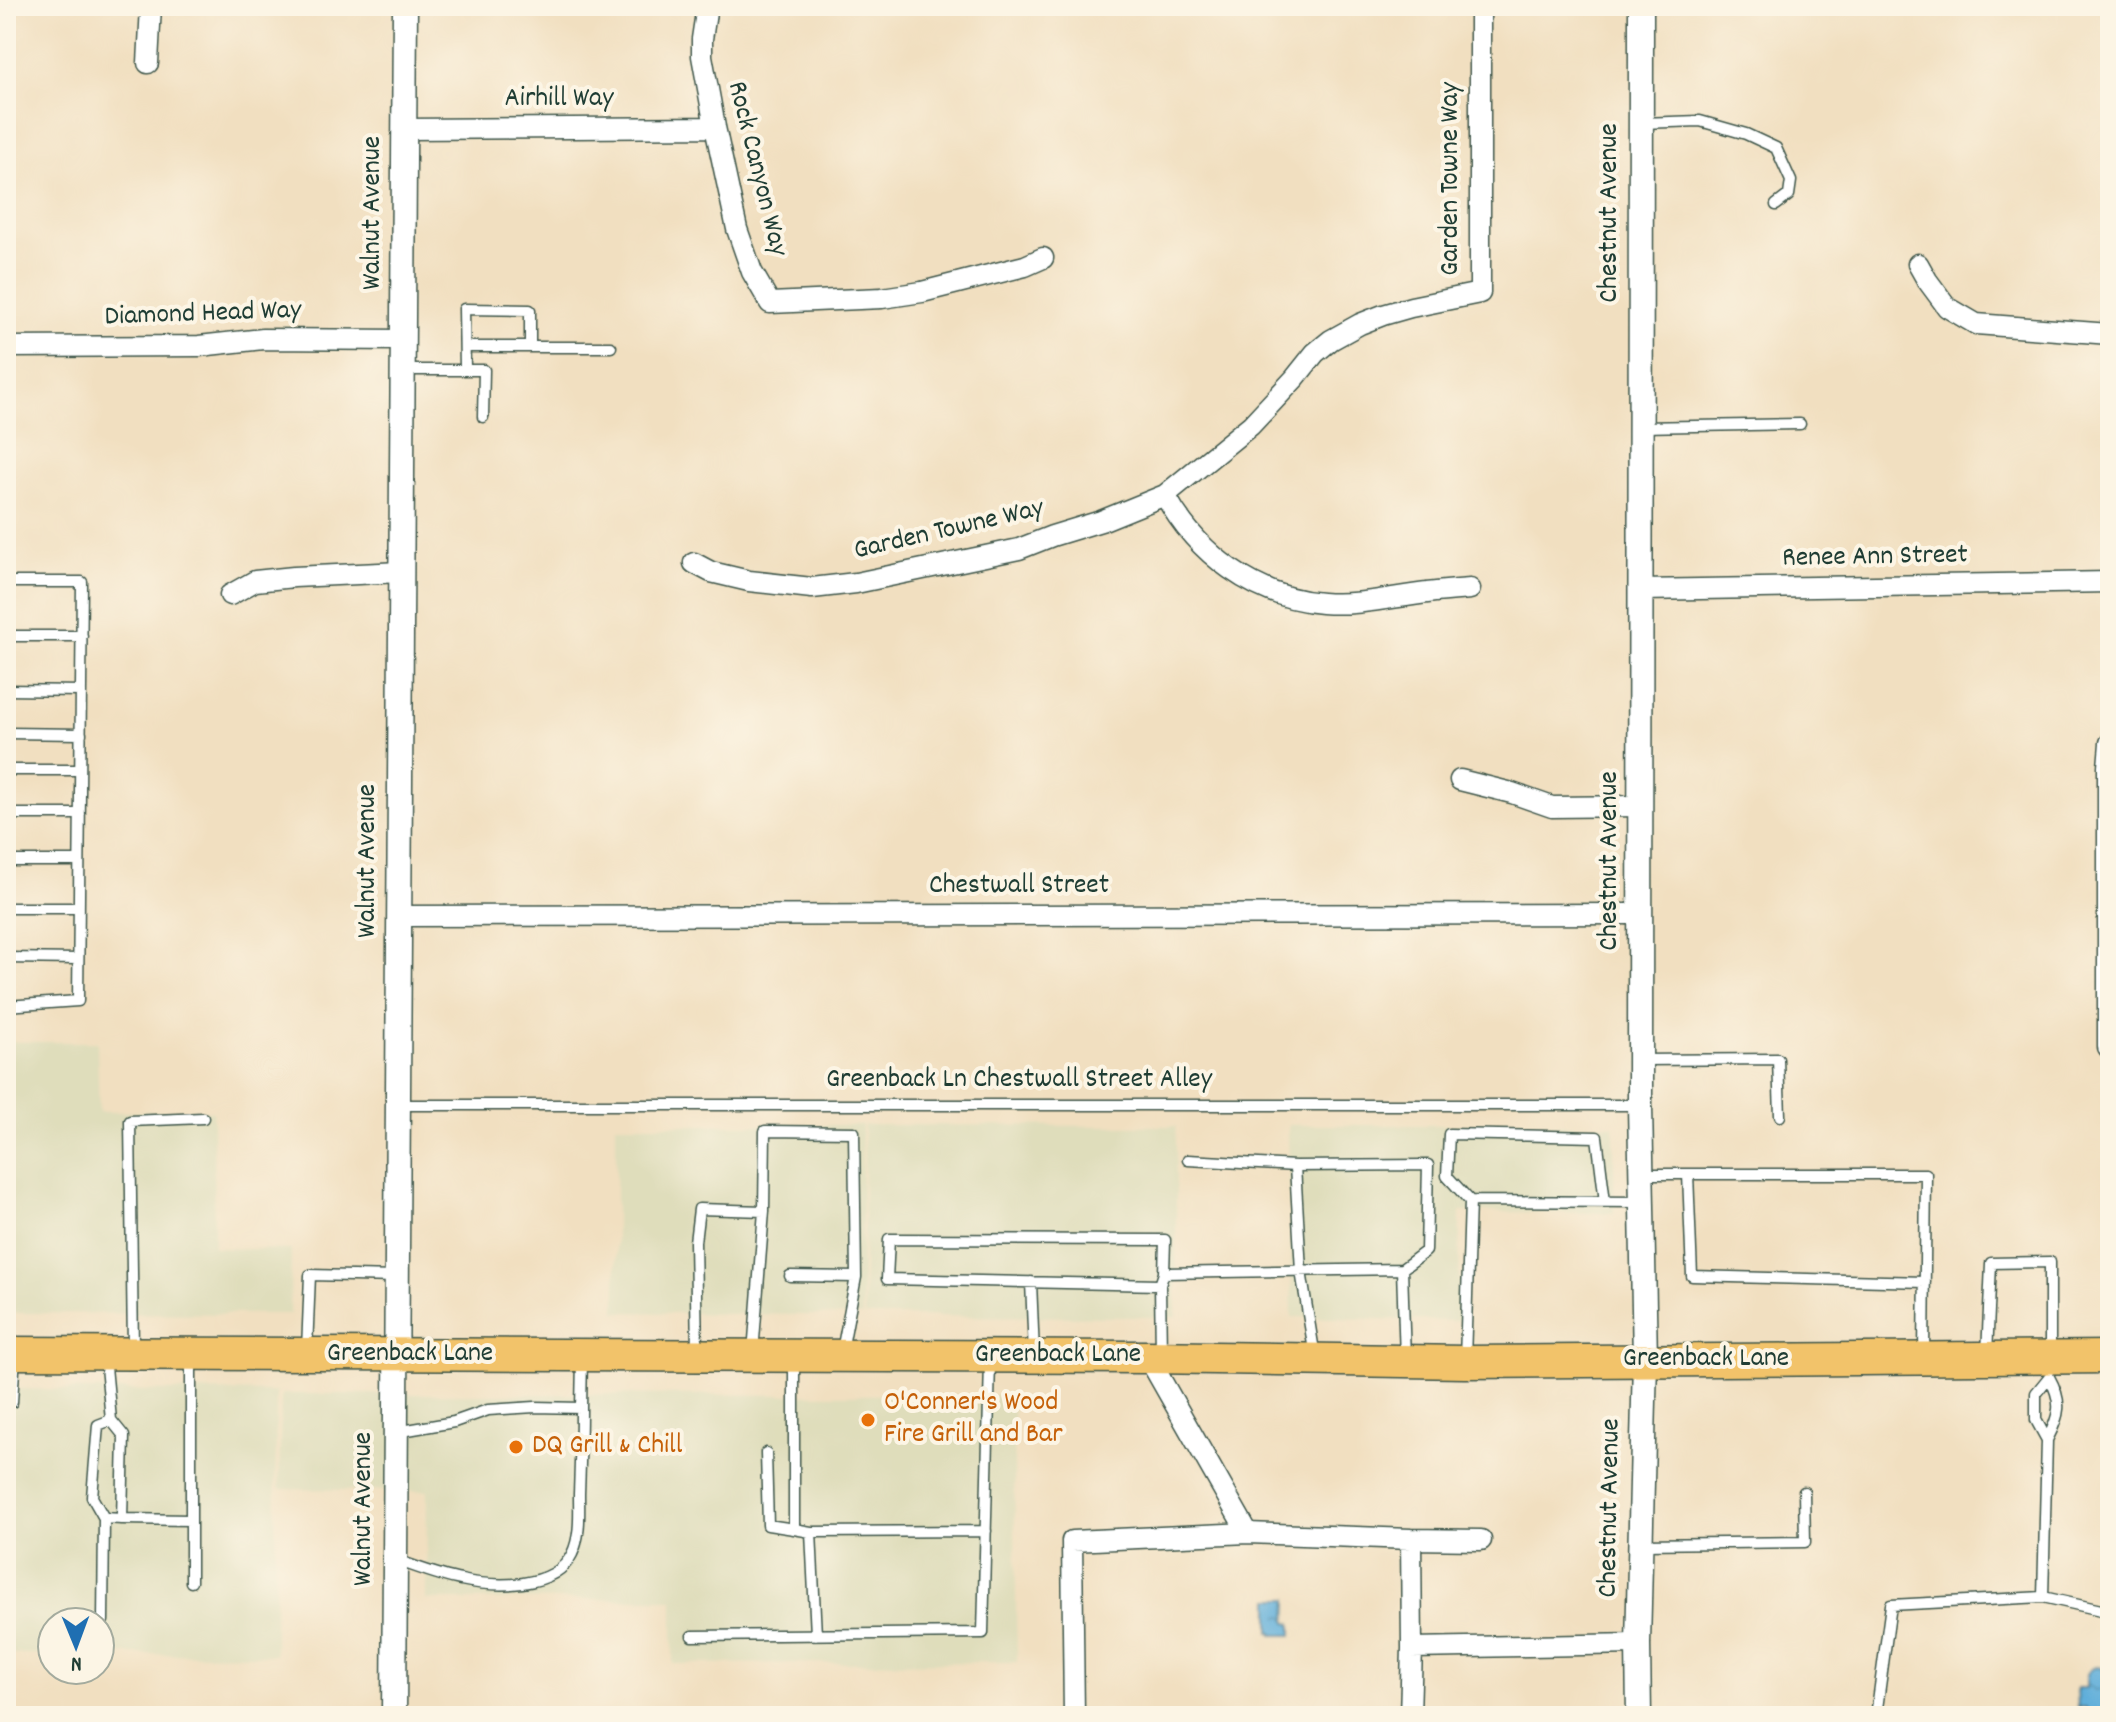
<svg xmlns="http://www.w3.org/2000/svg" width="2116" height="1722" font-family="Dekko,sans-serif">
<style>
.built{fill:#dfddbb}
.water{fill:url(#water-ripples);stroke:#407687;stroke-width:2}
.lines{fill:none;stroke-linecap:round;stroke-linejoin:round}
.service-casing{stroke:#3e5549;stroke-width:13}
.minor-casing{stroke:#3e5549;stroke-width:23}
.tertiary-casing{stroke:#3e5549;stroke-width:27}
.primary-casing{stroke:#3e5549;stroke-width:35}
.service{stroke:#fff;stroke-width:10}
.minor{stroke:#fff;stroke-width:20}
.tertiary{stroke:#fff;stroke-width:24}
.primary{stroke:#f2c36a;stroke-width:32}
.food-dot{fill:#e8710a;stroke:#fcf5e5;stroke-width:3}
.labels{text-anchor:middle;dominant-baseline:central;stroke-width:8;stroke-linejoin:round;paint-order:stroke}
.street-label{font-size:28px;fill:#1f3d34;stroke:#fcf5e5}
.food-label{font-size:28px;fill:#c56008;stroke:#fcf5e5;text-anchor:start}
</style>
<defs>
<pattern id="water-ripples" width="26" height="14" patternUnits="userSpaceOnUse" patternTransform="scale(2)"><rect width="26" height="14" fill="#61afda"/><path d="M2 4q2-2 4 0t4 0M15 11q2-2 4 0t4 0" fill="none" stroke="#4f90b2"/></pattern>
</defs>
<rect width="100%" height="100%" fill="#fcf5e5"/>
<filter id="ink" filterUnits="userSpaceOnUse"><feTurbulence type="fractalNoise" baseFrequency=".0125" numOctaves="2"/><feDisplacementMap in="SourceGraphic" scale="16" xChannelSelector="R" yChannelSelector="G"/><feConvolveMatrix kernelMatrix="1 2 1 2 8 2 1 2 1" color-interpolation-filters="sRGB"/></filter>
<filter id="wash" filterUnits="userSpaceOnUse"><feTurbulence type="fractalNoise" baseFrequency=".006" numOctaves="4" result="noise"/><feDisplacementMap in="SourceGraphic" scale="32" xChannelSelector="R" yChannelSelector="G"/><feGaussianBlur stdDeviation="1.8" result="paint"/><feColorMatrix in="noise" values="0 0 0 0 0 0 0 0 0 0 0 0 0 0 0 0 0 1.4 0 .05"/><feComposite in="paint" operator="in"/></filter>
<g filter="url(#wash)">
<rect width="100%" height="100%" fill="#f1dfc0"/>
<!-- built -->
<path class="built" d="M6 1042H97L99 1112 213 1111 214 1248 291 1250 290 1314 6 1313Z
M616 1125H862V1316L616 1312Z
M864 1125 1176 1126V1317L864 1316Z
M1288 1125H1614V1213L1460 1212 1459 1321 1292 1317Z
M6 1389 276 1392 275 1655 100 1654V1622H52V1654H6Z
M281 1394 1013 1395 1017 1662 673 1664V1599L426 1600 427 1491 279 1489Z"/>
<!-- water -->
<path class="water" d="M1270 1599H1288L1287 1622 1292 1623V1635H1273V1632H1270Z
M2096 1667 2101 1668 2109 1676 2110 1711H2086V1707H2078L2077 1688H2086C2086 1677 2085 1671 2096 1667Z"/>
</g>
<g filter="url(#ink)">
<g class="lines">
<defs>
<path id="service" d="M1641 123 1700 121 1746 134 1776 148 1791 181 1789 195 1776 205
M465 347H611
M465 369 464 309 530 310V347
M403 370H484L483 417
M1641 427 1800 424
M6 582H82L78 1001 6 1006
M6 636H82
M6 690 81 691
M6 733 81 734
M6 770H80
M6 814H80
M6 861H79
M6 908H79
M6 958 78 959
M1640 1060 1778 1059 1780 1116
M398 1105H1638
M1188 1160 1295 1166
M1641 1174H1926L1924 1353
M1688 1174 1692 1276 1925 1282
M1470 1201 1447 1176 1449 1134 1597 1137 1605 1202
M1164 1273 1160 1285 887 1279 889 1239 1165 1240 1164 1273 1402 1269 1405 1359
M790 1276 856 1277
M1031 1282 1034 1354
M1160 1285 1161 1355
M133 1348 130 1121 203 1118
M307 1350 310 1275 396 1277
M697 1350 695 1242 699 1209 764 1211 765 1131 854 1132 856 1277 842 1351
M753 1353 764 1211
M1987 1355 1991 1263 2050 1262V1354
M105 1356 111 1420 124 1436 122 1519 191 1520
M1315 1357 1301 1271 1295 1166 1428 1165 1426 1251 1402 1269
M794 1360V1529L811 1532
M1465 1360 1470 1201 1642 1202
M6 1403 12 1402 15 1355
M581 1408 582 1358
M396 1432 454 1422 488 1410 535 1407 581 1408C581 1437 580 1465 579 1494 579 1513 581 1536 572 1554 555 1590 493 1587 461 1580 439 1576 417 1567 396 1560
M766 1453 768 1525 794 1529
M104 1518 92 1497 98 1425 111 1420
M1642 1544 1805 1542 1804 1492
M191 1582V1356
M2043 1597 2047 1440C2060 1415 2063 1402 2049 1377L2036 1393V1420L2047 1440
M103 1621 104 1518 122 1519
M816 1635 811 1532 986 1531
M692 1636 983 1633 990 1362
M1876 1716 1891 1605 2043 1597 2110 1612"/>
<path id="minor" d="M707 6 702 39V56L715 127 737 229 752 272 770 303 882 298 922 292 1025 266 1043 258
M148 63 151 6
M404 129 715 127
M1918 264 1927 280 1947 307 1976 324 2110 334
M6 347 199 346 263 339 403 340
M1165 495C1196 553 1255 598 1322 603 1358 606 1392 597 1427 593 1441 591 1456 590 1470 589
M694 563 711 572 749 581 812 588 856 583 1019 549 1052 536 1101 521 1165 495 1251 425 1295 378 1315 353 1331 340 1360 324 1383 315 1411 307 1480 293V6
M1641 590 2110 582
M230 595 255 581 294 577 401 572
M1460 780 1512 793 1552 807 1641 806
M398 916 1641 914
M2108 1047V767L2110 743
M1148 1357 1248 1533 1411 1539 1481 1540
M1412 1648 1638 1644
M1074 1716 1072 1541 1248 1533
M1410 1716 1412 1648 1411 1539"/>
<path id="tertiary" d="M394 1716 405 6
M1639 1716 1638 1644 1645 1360 1640 1105 1641 6"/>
<path id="primary" d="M6 1353 1148 1357 1465 1362 2110 1357"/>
</defs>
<!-- service casing -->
<use href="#service" class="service-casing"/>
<!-- minor casing -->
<use href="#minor" class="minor-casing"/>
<!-- tertiary casing -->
<use href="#tertiary" class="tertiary-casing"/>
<!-- primary casing -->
<use href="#primary" class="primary-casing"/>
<!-- service -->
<use href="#service" class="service"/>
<!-- minor -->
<use href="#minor" class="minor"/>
<!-- tertiary -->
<use href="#tertiary" class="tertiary"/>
<!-- primary -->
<use href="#primary" class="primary"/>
</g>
</g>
<!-- markers -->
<g class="food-dot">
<circle cx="868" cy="1420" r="8"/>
<circle cx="516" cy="1447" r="8"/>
</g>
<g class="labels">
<!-- street labels -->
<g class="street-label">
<text x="559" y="100">Airhill Way</text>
<text transform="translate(756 169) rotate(76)">Rock Canyon Way</text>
<text transform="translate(1452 179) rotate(-90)">Garden Towne Way</text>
<text transform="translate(374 213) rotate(-90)">Walnut Avenue</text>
<text transform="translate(1611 213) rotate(-90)">Chestnut Avenue</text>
<text transform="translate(203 315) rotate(-2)">Diamond Head Way</text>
<text transform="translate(949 531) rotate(-13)">Garden Towne Way</text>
<text transform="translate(1875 558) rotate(-1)">Renee Ann Street</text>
<text transform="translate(369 861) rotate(-90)">Walnut Avenue</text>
<text transform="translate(1611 861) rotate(-90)">Chestnut Avenue</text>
<text x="1019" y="887">Chestwall Street</text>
<text x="1019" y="1081">Greenback Ln Chestwall Street Alley</text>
<text x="410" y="1355">Greenback Lane</text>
<text x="1058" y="1356">Greenback Lane</text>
<text x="1706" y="1360">Greenback Lane</text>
<text transform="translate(1611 1508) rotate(-89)">Chestnut Avenue</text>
<text transform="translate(365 1509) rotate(-90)">Walnut Avenue</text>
</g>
<!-- food labels -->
<g class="food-label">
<text x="884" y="1404">O'Conner's Wood<tspan x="884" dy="32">Fire Grill and Bar</tspan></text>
<text x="532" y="1447">DQ Grill &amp; Chill</text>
</g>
</g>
<!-- margin -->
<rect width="2116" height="1722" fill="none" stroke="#fcf5e5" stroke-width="32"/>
<!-- north arrow -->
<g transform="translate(76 1646) rotate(179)"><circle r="38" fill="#fcf5e5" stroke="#a4ab9e" stroke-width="2"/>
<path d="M0-6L14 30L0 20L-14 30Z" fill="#1f6fb2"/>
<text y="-12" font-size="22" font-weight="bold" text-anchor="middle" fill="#1f3d34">N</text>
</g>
</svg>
